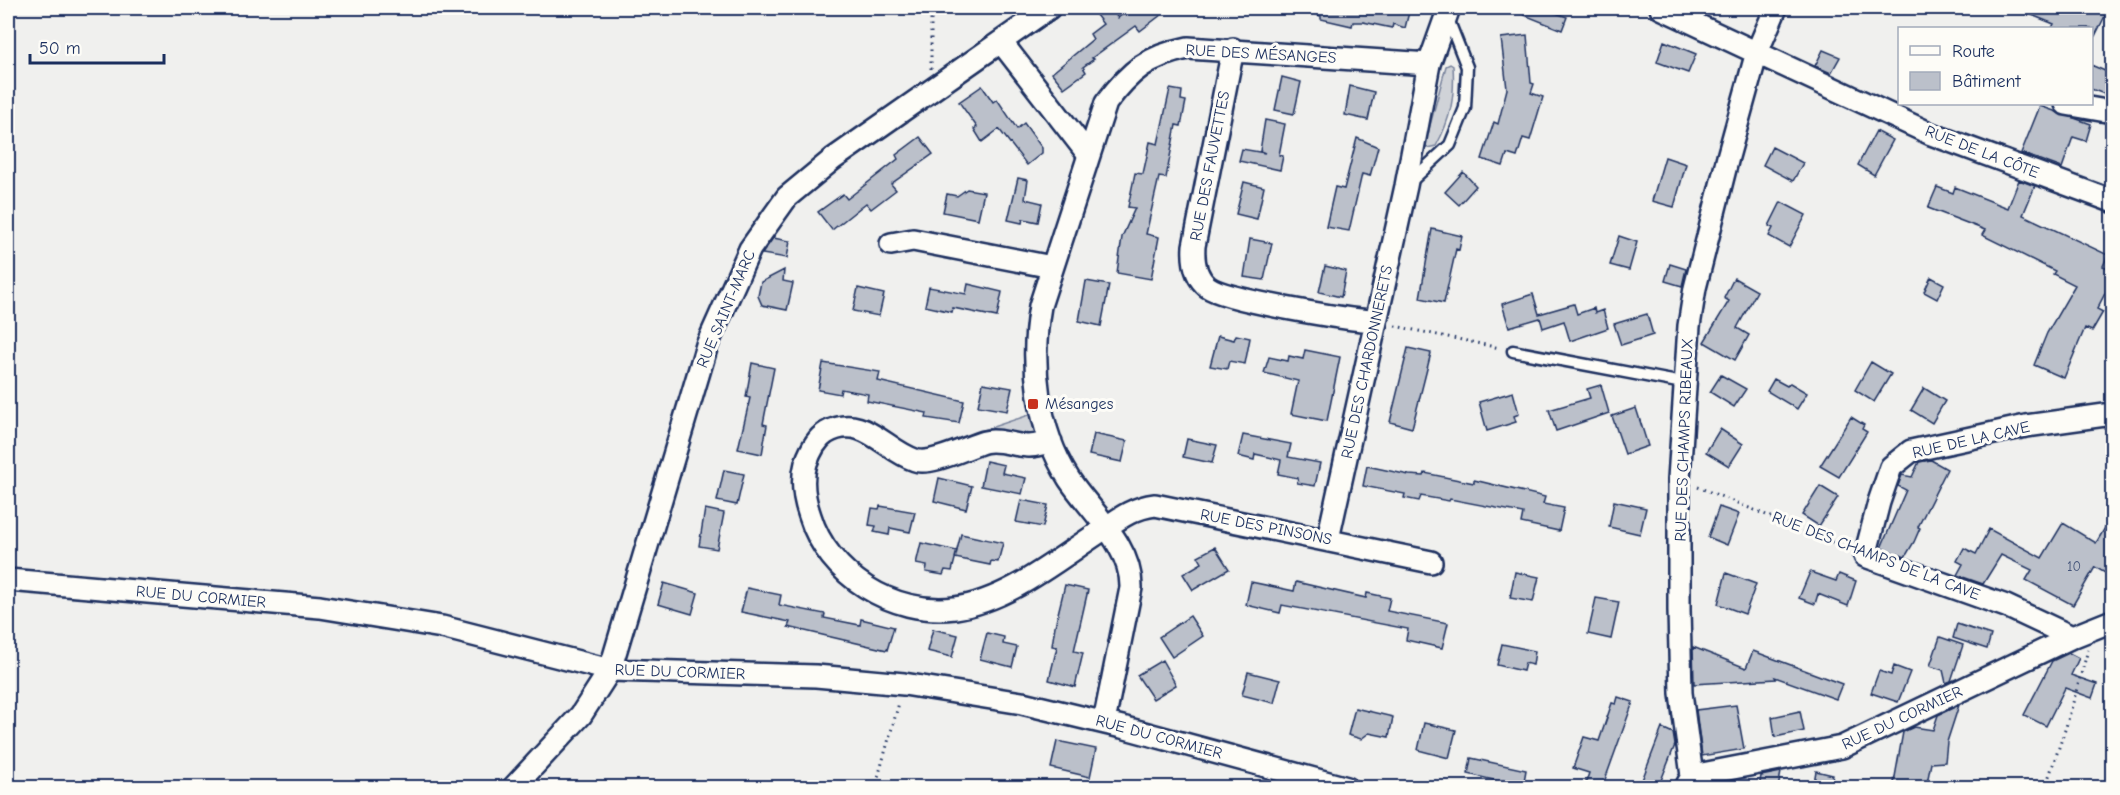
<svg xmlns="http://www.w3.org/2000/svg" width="2120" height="795" font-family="'Comic Neue',sans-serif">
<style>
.green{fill:#d0d3d8;stroke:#76819b;stroke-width:1.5}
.building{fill:#bbc0ca;stroke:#1b2f5e;stroke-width:1.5}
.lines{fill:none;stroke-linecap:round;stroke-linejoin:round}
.service-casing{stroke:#1b2f5e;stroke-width:15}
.minor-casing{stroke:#1b2f5e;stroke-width:26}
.path{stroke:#1b2f5e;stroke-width:3;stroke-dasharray:1.5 4.5;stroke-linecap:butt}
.service{stroke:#fdfcf7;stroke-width:10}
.minor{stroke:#fdfcf7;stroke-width:21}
.poi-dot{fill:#c8321e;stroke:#fdfcf7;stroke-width:2}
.labels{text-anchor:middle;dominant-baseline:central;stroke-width:6;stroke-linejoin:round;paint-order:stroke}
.number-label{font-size:14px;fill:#435379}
.street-label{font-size:16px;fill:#1b2f5e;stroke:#fdfcf7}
.poi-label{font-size:16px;fill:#1b2f5e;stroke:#fdfcf7;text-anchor:start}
</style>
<rect width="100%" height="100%" fill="#f0f0ee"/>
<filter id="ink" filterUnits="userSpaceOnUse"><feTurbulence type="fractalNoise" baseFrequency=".0167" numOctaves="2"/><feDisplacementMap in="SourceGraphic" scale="12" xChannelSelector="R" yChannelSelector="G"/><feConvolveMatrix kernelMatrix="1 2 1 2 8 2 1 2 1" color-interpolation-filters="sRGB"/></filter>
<g filter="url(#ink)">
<!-- green -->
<path class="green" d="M1450 64 1453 66C1455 96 1451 119 1436 146L1427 148 1425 144 1446 66Z
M1035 413 1038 432 1032 437 978 432Z"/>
<!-- building -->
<path class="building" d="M1107 8H1110L1118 18 1131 8H1170L1140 31 1136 26 1092 58 1094 59 1083 67 1086 72 1064 88 1052 73 1093 39 1090 34 1103 24 1096 15Z
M1317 8H1410L1405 28 1393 24 1392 28 1363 22H1353L1352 26 1321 19V16L1317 15Z
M1507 8H1542L1567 17 1562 30Z
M2014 8H2102L2105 16 2095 36 2091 34V28H2052L2054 24Z
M1527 35 1531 83 1534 84 1531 93 1543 97 1530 140 1523 138 1517 157 1507 154 1503 166 1482 159 1494 122 1498 124 1507 89 1501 38Z
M1664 41 1696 54 1688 73 1657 62Z
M1823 50 1840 57 1831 73 1815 66Z
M2091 65 2112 74V97L2091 89Z
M1282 77 1301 82 1294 114 1275 110Z
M982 86 993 102 997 99 1017 129 1024 123 1042 148V153L1027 165 999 129 982 142 974 129 977 127 959 102Z
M1350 86 1374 92 1368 120 1345 115Z
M1170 89 1182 91 1181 100 1186 101 1181 126 1176 125 1166 178 1159 177 1146 234 1159 237 1151 279 1117 273 1122 237 1135 208 1128 207 1135 173 1143 174 1150 142 1158 144Z
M2040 106 2091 124 2086 141 2073 137 2062 168 2021 153Z
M1265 120 1285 124 1279 155 1283 156 1280 170 1239 161 1242 149 1265 153 1260 151Z
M1876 131 1893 140 1874 175 1858 165Z
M920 137 933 154 891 184 896 190 871 209 866 203 832 230 818 212 843 194 847 199 898 159 896 155Z
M1357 138 1378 147 1370 176 1362 174 1349 231 1326 227 1335 187 1344 189Z
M1772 147 1803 163 1793 181 1763 165Z
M1665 157 1686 164 1674 207 1652 201Z
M1463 172 1476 186 1459 205 1445 192Z
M1018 178 1028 180 1025 199 1042 203 1038 222 1023 219 1022 223 1008 220Z
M2019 180 2035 186 2023 215 2108 255 2103 266 2111 269 2107 277 2112 280 2097 309 2103 312 2092 331 2085 328 2064 378 2034 365 2047 333 2075 285 2053 274 2055 271 1982 235 1985 230 1928 208 1937 187 1953 193 1955 187 2008 208Z
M1244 182 1264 187 1257 219 1236 214Z
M967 189 984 192 978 219 943 212 947 194 957 196Z
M1781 202 1806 215 1789 247 1769 236 1773 228 1769 226Z
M1432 229 1462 236 1459 250 1456 249 1444 303 1420 298Z
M1619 236 1637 242 1629 270 1610 265Z
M773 238 790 241 787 258 762 254Z
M1250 239 1272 243 1264 280 1244 277Z
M1670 264 1686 269 1682 286 1665 281Z
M1325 266 1346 271 1341 297 1319 292Z
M784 270 783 281 793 283 787 310 762 305 758 296 761 282Z
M1931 277 1944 284 1937 299 1924 292Z
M1734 278 1757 291 1737 328 1749 335 1735 360 1704 342 1729 301 1724 298Z
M1086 281 1109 285 1101 326 1079 321Z
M968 284 1002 292 997 317 953 308 952 312 925 306 929 287 966 294Z
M858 288 884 294 879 316 853 311Z
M1533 294 1539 314 1574 304 1577 314 1594 308 1595 313 1603 310 1608 328 1570 341 1564 321 1543 328 1540 318 1509 327 1502 304Z
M1647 314 1653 335 1621 345 1614 324Z
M1236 335 1250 338 1245 364 1229 361 1227 369 1210 366 1218 336 1234 340Z
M1408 348 1431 353 1412 428 1390 422Z
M1305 350 1340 357 1327 421 1291 414 1298 381 1264 373 1269 357 1288 361 1289 356 1303 359Z
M1871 362 1891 374 1874 402 1855 390Z
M752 363 774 368 763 424 767 425 762 454 738 449 750 398 746 397Z
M823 363 880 372 878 381 964 401 959 423 926 418 927 413 867 401 868 394 841 389 840 394 818 390Z
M1721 375 1746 389 1734 407 1710 392Z
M1774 379 1787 386 1790 383 1807 393 1797 409 1767 391Z
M983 383 1012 388 1007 411 978 406Z
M1601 385 1609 413 1556 431 1549 410 1590 398 1587 389Z
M1924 388 1945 401 1932 423 1911 410Z
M1513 392 1519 414 1514 416 1516 422 1487 431 1479 402Z
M1636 408 1648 446 1625 454 1612 416Z
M1851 417 1864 425 1862 429 1867 432 1839 477 1820 466Z
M1720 429 1743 444 1729 466 1706 452Z
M1094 434 1127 441 1122 462 1089 455Z
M1243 435 1291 444 1288 457 1320 463 1315 486 1297 483 1298 478 1278 474 1281 460 1255 454 1254 460 1238 456Z
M1187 439 1217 445 1212 463 1183 457Z
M1931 460 1947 469 1918 527 1920 528 1914 542 1905 557 1881 548 1906 490 1898 486 1902 475 1912 477 1919 462Z
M986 461 1004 465 1002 473 1026 478 1022 494 981 486Z
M1367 466 1409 475 1424 476 1425 473 1474 483V480L1545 497 1543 504 1564 508 1559 531 1521 523 1523 513 1450 499 1449 501 1421 496 1419 501 1404 498 1405 494 1363 486Z
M724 470 744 474 737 505 717 501Z
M939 478 972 486 966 509 934 501Z
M1820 486 1838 497 1819 526 1802 515Z
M1021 500 1048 505 1043 527 1016 522Z
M1614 501 1646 508 1640 534 1609 527Z
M880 506 915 512 910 532 890 528 889 535 874 532 876 526 869 525 872 508 879 509Z
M1719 507 1739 514 1727 545 1708 537Z
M705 509 724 513 717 549 699 546Z
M2112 516V577L2095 567 2073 605 2026 580 2032 570 2001 555 1983 584 1957 575 1963 564 1957 561 1964 548 1976 554 1989 529 2042 558 2063 523 2096 543Z
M961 534 1003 543 998 562 991 561 990 565 955 558Z
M921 543 957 551 952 571 945 570 943 575 926 572 927 566 916 564Z
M1215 547 1229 569 1193 590 1183 574 1202 563 1198 556Z
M1515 572 1539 577 1533 602 1510 598Z
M1810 572 1836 581 1839 574 1856 581 1848 606 1818 594 1815 604 1799 598Z
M1726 573 1756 584 1745 614 1718 604Z
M1251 582 1294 591 1296 582 1366 598 1367 593 1390 598 1387 611 1448 623 1442 648 1406 640 1408 629 1282 605 1280 613 1246 605Z
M664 583 698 593 692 614 658 604Z
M1065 585 1088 590 1074 651 1083 653 1075 687 1049 680 1057 647 1052 646 1055 626Z
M747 588 781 595 779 605 825 614 824 618 860 625 861 619 894 627 887 650 788 627 790 622 741 612Z
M1596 598 1619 602 1611 639 1588 634Z
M1190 616 1203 636 1172 657 1159 637Z
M1957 624 1991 635 1987 649 1953 638Z
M933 629 958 635 952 657 927 651Z
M987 633 1004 637 1003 644 1017 647 1012 667 980 659Z
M1940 637 1963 645 1951 681 1946 683 1943 670 1930 666Z
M1502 644 1535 651 1533 665 1525 663 1523 671 1497 665Z
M1693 647 1746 668 1753 651 1842 684 1836 699 1775 677 1776 679 1694 684Z
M2069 653 2079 658 2071 675 2097 684 2092 698 2065 688 2046 726 2024 715 2052 661Z
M1162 660 1176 685 1153 699 1137 675Z
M1894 666 1910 672 1898 702 1871 693 1879 671 1891 675Z
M1248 672 1280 680 1274 703 1242 695Z
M1618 697 1633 702 1602 788H1584L1589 773 1573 768 1584 737 1599 741 1612 703 1616 704Z
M1736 705 1744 749 1702 756 1696 710Z
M1959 705 1947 742 1945 762 1931 763 1926 788H1893L1903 732 1914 727 1933 730 1938 715Z
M1355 708 1393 717 1389 737 1369 733 1361 739 1348 735Z
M1800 711 1804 731 1775 737 1772 717Z
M1424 723 1456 730 1449 758 1418 750Z
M1662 728 1673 733 1675 745 1658 788H1639Z
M1057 741 1096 749 1090 777 1051 768Z
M1471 758 1526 770 1523 787 1468 774Z
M1816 771 1833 775 1830 788H1813Z
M1781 772 1778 788H1759L1761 776Z"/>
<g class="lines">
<defs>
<path id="service" d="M1409 183 1450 145 1465 108 1467 67 1448 19
M1513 351 1683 383"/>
<path id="minor" d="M1661 8 1931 134 2112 201
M1002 43 1088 154
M1233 49 1194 246C1193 261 1195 277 1208 287 1226 300 1348 320 1375 321
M2066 104 2112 112
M891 244 913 240 1052 267
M1051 442C1044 443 1036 446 1029 446 1015 446 998 438 984 442 967 447 930 466 915 460 884 450 863 412 826 433 816 439 810 452 806 463 801 481 804 499 810 516 828 575 893 616 955 608 1006 601 1053 563 1095 535 1115 522 1130 508 1155 505L1431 562
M1328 539 1406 186 1429 64 1449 8
M8 580 320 607 442 627 610 670 816 676 904 684 1022 703 1122 727 1347 788
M2072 637 2006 606 1865 556 1879 502 1891 467 1911 451 2026 426 2112 414
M1104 722 1131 588C1132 546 1091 512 1069 479 1037 429 1030 363 1040 306L1106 103C1130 71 1148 56 1188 48L1429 64
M1692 776 1681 693 1679 610V479L1689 326 1695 288 1728 157 1757 52 1776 8
M1686 787 1692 776 1842 747 2072 637 2112 621
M513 788 581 715 610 670 707 345 750 249 787 197 833 159 1049 8"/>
</defs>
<!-- service casing -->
<use href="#service" class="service-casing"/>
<!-- minor casing -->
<use href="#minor" class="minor-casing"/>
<!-- path -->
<path class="path" d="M931 69V8
M1395 326 1500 348
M1698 487 1847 548
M875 788 899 703
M2045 788 2066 727 2088 650"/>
<!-- service -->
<use href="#service" class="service"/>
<!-- minor -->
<use href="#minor" class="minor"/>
</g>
</g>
<!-- markers -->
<rect class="poi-dot" x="1027" y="398" width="12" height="12" rx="3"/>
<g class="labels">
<!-- number labels -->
<g class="number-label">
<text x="2074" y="566">10</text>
</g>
<!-- street labels -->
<g class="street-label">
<text transform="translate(1261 54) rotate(3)">RUE DES MÉSANGES</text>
<text transform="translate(1982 152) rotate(21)">RUE DE LA CÔTE</text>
<text transform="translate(1210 166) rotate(-79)">RUE DES FAUVETTES</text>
<text transform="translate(726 309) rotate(-67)">RUE SAINT-MARC</text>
<text transform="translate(1367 362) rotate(-78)">RUE DES CHARDONNERETS</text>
<text transform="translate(1684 440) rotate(-88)">RUE DES CHAMPS RIBEAUX</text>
<text transform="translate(1971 440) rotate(-13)">RUE DE LA CAVE</text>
<text transform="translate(1266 527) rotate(11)">RUE DES PINSONS</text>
<text transform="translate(1876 556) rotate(21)">RUE DES CHAMPS DE LA CAVE</text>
<text transform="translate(201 597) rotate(5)">RUE DU CORMIER</text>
<text transform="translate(680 672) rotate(2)">RUE DU CORMIER</text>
<text transform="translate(1902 718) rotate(-25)">RUE DU CORMIER</text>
<text transform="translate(1159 737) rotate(15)">RUE DU CORMIER</text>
</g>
<!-- poi labels -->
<g class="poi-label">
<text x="1045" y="404">Mésanges</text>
</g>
</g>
<!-- margin -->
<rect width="2120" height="795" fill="none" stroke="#fdfcf7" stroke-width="30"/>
<rect x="15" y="15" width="2090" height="765" fill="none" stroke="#1b2f5e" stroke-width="2" filter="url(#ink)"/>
<!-- legend -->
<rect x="1898" y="27" width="195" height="78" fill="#fdfcf7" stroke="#a3aaba" stroke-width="1.5"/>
<rect x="1910" y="46" width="30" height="9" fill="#fdfcf7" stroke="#a3aaba" stroke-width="1.5"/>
<text x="1952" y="57" font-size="18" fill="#1b2f5e">Route</text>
<rect x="1910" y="72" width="30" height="18" fill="#bbc0ca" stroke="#a3aaba" stroke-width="1.5"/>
<text x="1952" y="87" font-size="18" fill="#1b2f5e">Bâtiment</text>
<!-- scale -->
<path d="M30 54v9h134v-9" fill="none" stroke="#1b2f5e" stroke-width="3"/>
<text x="39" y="54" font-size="18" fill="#1b2f5e" stroke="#fdfcf7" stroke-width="4.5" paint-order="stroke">50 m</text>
</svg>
